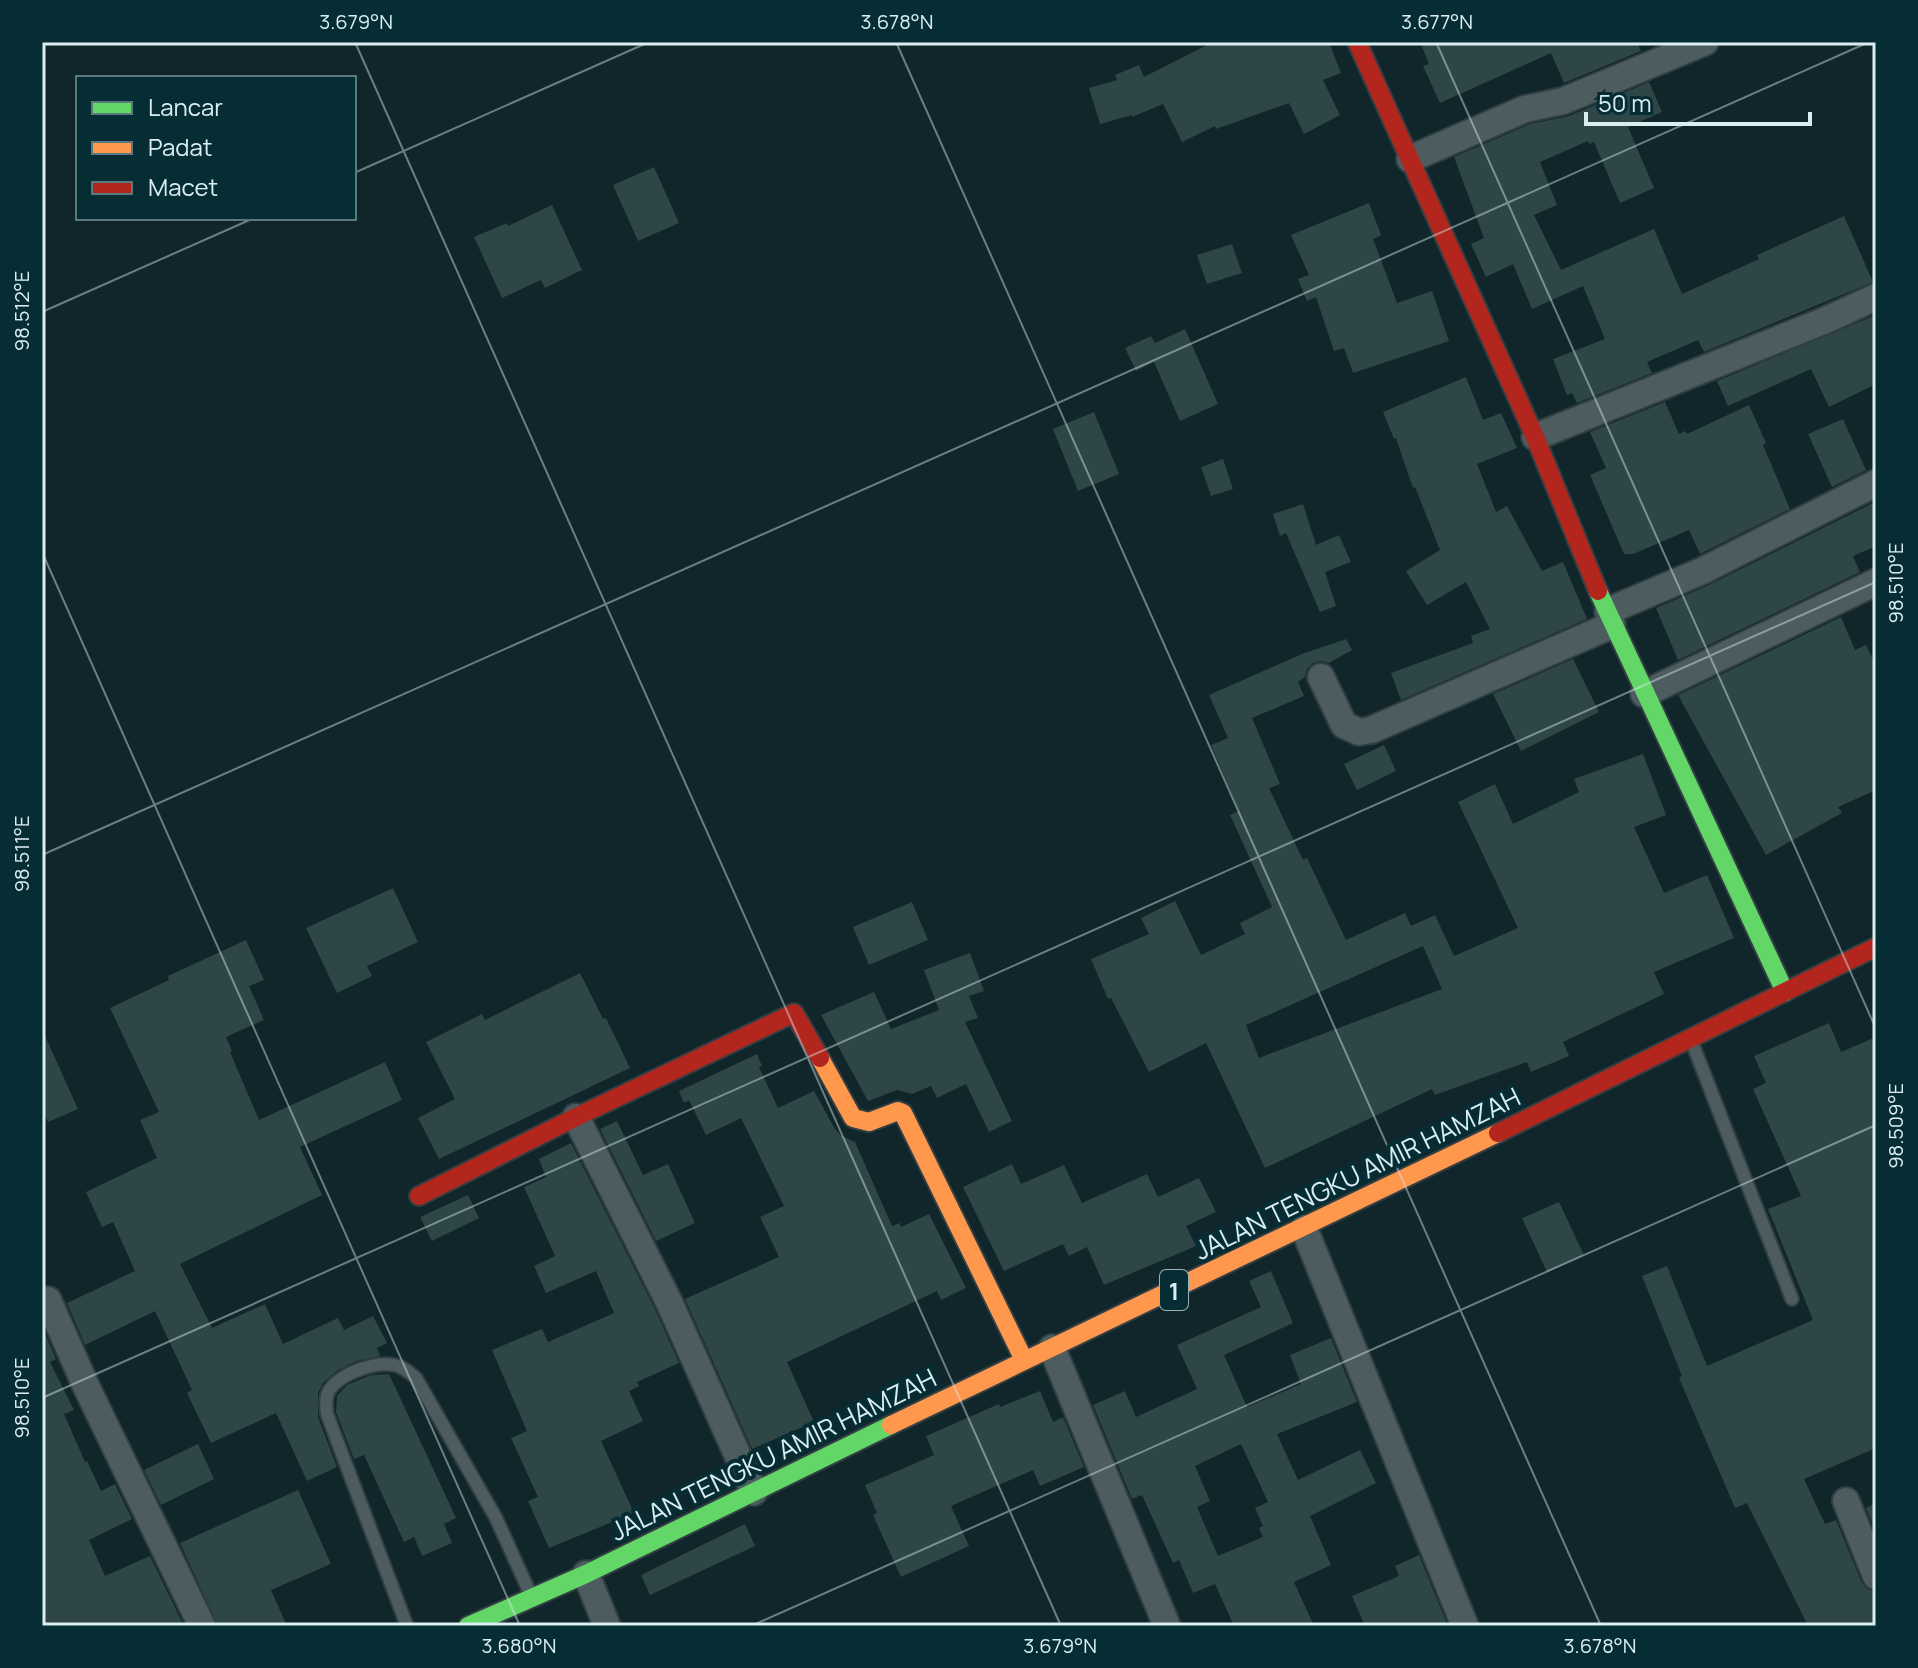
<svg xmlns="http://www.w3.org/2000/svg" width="1918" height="1668" font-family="Manrope,sans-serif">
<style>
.building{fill:#2f4646;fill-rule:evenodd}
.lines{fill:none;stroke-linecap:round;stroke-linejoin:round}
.lane-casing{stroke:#313f43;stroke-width:16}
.street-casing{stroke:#313f43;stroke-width:30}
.fast-casing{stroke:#313f43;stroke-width:22}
.slow-casing{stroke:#313f43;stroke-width:22}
.jam-casing{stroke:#313f43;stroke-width:22}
.lane{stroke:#4c5c5f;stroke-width:12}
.street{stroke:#4c5c5f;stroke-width:26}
.fast{stroke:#63d668;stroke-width:18}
.slow{stroke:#ff974d;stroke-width:18}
.jam{stroke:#b3261e;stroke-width:18}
.ticks{fill:none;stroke:#daeef2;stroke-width:2;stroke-opacity:0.45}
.labels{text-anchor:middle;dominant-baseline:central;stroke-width:8;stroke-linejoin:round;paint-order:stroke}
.shield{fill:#062d34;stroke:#9ab4b9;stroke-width:2}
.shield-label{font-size:24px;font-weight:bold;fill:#daeef2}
.street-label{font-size:26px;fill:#daeef2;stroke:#062d34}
.neatline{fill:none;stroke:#daeef2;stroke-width:3}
.ticks-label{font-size:20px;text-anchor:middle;fill:#daeef2}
</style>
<rect width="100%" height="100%" fill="#10262a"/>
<!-- building -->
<path class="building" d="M1213 42H1329L1341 73 1323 80 1340 115 1304 134 1289 103 1216 129 1215 126 1182 142 1163 104 1132 117V115L1100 124 1089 88 1117 80 1115 75 1139 65 1144 77Z
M1420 42H1637L1641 51 1564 83 1551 53 1440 103 1423 66 1429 64Z
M1649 82 1662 112 1628 127 1654 188 1620 203 1594 142 1589 144 1588 141 1540 162 1557 205 1534 215 1561 270 1654 229 1682 294 1759 259 1757 255 1844 216 1873 282 1704 352 1698 340 1647 362 1652 373 1577 403 1572 393 1567 395 1553 359 1605 339 1583 286 1532 309 1513 264 1486 277 1471 244 1484 238 1454 157 1530 124 1569 116Z
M654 167 679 223 638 241 613 185Z
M1369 203 1381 235 1373 239 1397 303 1432 291 1449 341 1353 373 1344 348 1334 351 1316 297 1307 301 1298 279 1309 275 1291 235Z
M552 205 582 270 545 288 541 280 502 298 474 237 507 223 508 226Z
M1232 244 1242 273 1207 284 1197 255Z
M1876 315V384L1829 407 1811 369 1728 406 1717 381Z
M1185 329 1218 404 1180 421 1154 362 1136 371 1125 348 1151 336 1155 343Z
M1466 377 1483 420 1501 413 1517 448 1477 464 1496 512 1507 506 1542 571 1563 562 1587 619 1401 700 1391 673 1473 643 1471 636 1490 629 1466 582 1427 605 1406 571 1440 550 1415 487 1413 488 1396 438 1394 439 1383 412Z
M1665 402 1679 434 1685 431 1687 434 1749 405 1766 443 1763 445 1790 509 1700 554 1689 530 1633 554H1624L1590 475 1606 468 1590 432Z
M1094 412 1119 474 1078 491 1053 429Z
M1843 419 1866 470 1832 487 1808 434Z
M1223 459 1233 489 1211 496 1201 467Z
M1875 502 1876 546 1853 556 1860 572 1678 660 1656 608 1709 585Z
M1303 504 1316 545 1339 535 1351 562 1325 572 1336 606 1320 612 1286 533 1280 536 1273 514Z
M1841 617 1855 650 1866 645 1876 666V790L1838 807 1842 813 1766 855 1678 695Z
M1346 639 1352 650 1329 663 1321 661 1313 663 1307 669 1305 677 1298 682 1304 696 1252 718 1280 784 1269 788 1303 860 1307 858 1346 940 1405 913 1411 926 1435 915 1454 956 1518 928 1458 802 1495 784 1513 824 1579 792 1574 779 1643 754 1666 815 1634 827 1664 893 1707 875 1734 938 1654 972 1664 994 1563 1042 1569 1056 1531 1072 1527 1062 1435 1095 1432 1089 1265 1168 1206 1043 1149 1072 1111 998 1108 999 1091 959 1149 934 1141 918 1175 901 1201 955 1245 934 1240 923 1272 907 1230 815 1239 811 1211 745 1228 738 1209 695 1302 654ZM1423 946 1442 989 1259 1058 1246 1025Z
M1573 659 1599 712 1521 751 1493 694Z
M1384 745 1396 771 1357 790 1344 764Z
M393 888 418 942 367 966 372 976 337 993 306 928Z
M912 902 928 940 869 965 853 927Z
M246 940 264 980 249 986 264 1020 226 1037 232 1051 230 1052 259 1120 385 1062 402 1100 300 1147 322 1195 180 1264 212 1328 265 1304 283 1344 338 1318 344 1330 373 1316 387 1343 377 1348 380 1356 357 1361 338 1370 323 1383 318 1393V1417L337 1467 307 1481 276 1413 211 1443 187 1393 192 1390 155 1311 85 1345 67 1303 135 1271 113 1222 102 1227 86 1192 157 1158 140 1120 159 1112 110 1008 169 980 168 976Z
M970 953 984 991 969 996 978 1018 965 1022 1012 1121 989 1132 966 1084 937 1098 931 1086 912 1094 897 1090 868 1101 821 1015 874 992 891 1029 939 1010 924 970Z
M580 973 603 1019 606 1018 630 1068 439 1159 418 1118 455 1099 426 1042 482 1014 485 1020Z
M1829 1023 1841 1052 1876 1037V1448L1804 1479 1825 1524 1836 1520 1862 1583 1867 1589 1876 1592V1626H1808L1747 1503 1735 1508 1679 1378 1682 1376 1642 1276 1667 1266 1707 1366 1813 1320 1768 1209 1801 1196 1753 1089 1766 1083 1754 1056Z
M42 1029 78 1109 48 1122 42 1110Z
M757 1054 762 1066 759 1067 778 1108 814 1091 835 1129 842 1136 855 1142 892 1226 900 1223 901 1227 929 1214 966 1288 941 1300 937 1291 787 1362 814 1422 752 1449 685 1299 779 1257 760 1217 784 1206 741 1118 706 1135 689 1100 684 1103 679 1091Z
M617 1121 643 1175 668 1164 695 1223 656 1241 600 1129Z
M571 1143 656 1311 679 1363 637 1382 639 1386 629 1391 643 1421 601 1441 634 1513 549 1548 528 1501 538 1497 511 1438 527 1431 492 1350 542 1329 548 1342 614 1313 596 1271 546 1293 534 1266 555 1256 524 1187 546 1177 539 1159Z
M1012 1164 1021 1184 1064 1165 1082 1203 1147 1174 1158 1197 1199 1178 1216 1212 1186 1226 1196 1246 1104 1285 1087 1247 1069 1256 1063 1244 1004 1271 963 1187Z
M468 1195 479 1218 432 1241 420 1217Z
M1559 1202 1584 1255 1547 1272 1522 1218Z
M1271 1271 1293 1323 1224 1355 1247 1407 1301 1384 1290 1355 1331 1338 1357 1402 1277 1434 1298 1480 1360 1450 1376 1483 1310 1516 1331 1565 1294 1582 1314 1626H1234L1215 1584 1193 1593 1179 1560 1173 1563 1142 1495 1132 1499 1093 1405 1125 1391 1136 1417 1197 1389 1177 1345 1261 1307 1249 1281ZM1241 1444 1268 1502 1255 1508 1263 1526 1259 1528 1263 1537 1218 1556 1197 1507 1210 1501 1195 1466Z
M42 1326 56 1359 50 1362 74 1410 64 1414 85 1462 87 1461 101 1491 115 1484 132 1519 89 1540 105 1576 150 1556 184 1626H42Z
M389 1374 456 1518 444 1524 452 1543 422 1556 414 1537 404 1542 364 1455 354 1459 336 1412 337 1396 347 1385 371 1375Z
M1040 1391 1053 1422 1063 1417 1084 1467 1040 1486 1033 1470 951 1506 969 1546 901 1577 873 1515 877 1513 865 1485 934 1455 926 1436 999 1404 1000 1407Z
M198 1444 214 1479 161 1505 144 1470Z
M298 1490 331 1564 271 1590 287 1626H218L180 1543Z
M1876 1503V1533L1866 1508Z
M745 1524 755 1546 650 1595 641 1575Z
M1419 1555 1448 1626H1365L1352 1596 1399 1576 1395 1566Z"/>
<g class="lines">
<defs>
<path id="lane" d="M1693 1045 1792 1299
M407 1626 327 1414C326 1405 325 1396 330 1389 342 1373 375 1361 394 1365 403 1367 409 1372 416 1378L496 1518 529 1591"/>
<path id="street" d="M1410 159 1525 109 1563 101 1705 42
M1535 437 1826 320 1876 297
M1608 611 1702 571 1876 483
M1321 677 1344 725 1359 732 1371 730 1612 625
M1644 694 1876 582
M576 1117 670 1304 754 1492
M1304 1228 1465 1626
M48 1300 85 1384 202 1626
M1052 1348 1167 1626
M1846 1501 1876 1576
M586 1574 607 1626"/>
<path id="fast" d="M1598 591 1785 992
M468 1626 586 1574 891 1425"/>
<path id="slow" d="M820 1058 853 1118 869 1122 898 1111 903 1113 1024 1360
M891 1425 1498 1133"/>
<path id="jam" d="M1357 42 1535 437 1598 591
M1498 1133 1876 947
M419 1196 576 1117 794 1013 820 1058"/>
</defs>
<!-- lane casing -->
<use href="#lane" class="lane-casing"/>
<!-- street casing -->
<use href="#street" class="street-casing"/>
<!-- fast casing -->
<use href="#fast" class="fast-casing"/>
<!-- slow casing -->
<use href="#slow" class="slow-casing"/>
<!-- jam casing -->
<use href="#jam" class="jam-casing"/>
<!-- lane -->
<use href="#lane" class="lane"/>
<!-- street -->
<use href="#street" class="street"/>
<!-- fast -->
<use href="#fast" class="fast"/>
<!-- slow -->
<use href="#slow" class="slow"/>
<!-- jam -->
<use href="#jam" class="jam"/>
</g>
<!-- ticks -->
<path class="ticks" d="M355 42 1061 1626M896 42 1601 1626M1436 42 1876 1029M354 173 649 42M42 312 254 218M42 552 520 1626M42 855 1869 42M42 1398 1876 582M751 1626 1876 1125"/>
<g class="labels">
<!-- shield labels -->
<rect class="shield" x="1160" y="1270" width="28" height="40" rx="6"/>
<g class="shield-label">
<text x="1174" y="1290">1</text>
</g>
<!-- street labels -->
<g class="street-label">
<text transform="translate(1357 1173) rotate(-26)">JALAN TENGKU AMIR HAMZAH</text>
<text transform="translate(773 1454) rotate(-26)">JALAN TENGKU AMIR HAMZAH</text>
</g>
</g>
<!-- border -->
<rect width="1918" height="1668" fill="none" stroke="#062d34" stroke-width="88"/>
<!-- legend -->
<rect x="76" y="76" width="280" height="144" fill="#062d34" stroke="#5b7a80" stroke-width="2"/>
<rect x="92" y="102" width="40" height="12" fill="#63d668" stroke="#5b7a80" stroke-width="2"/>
<text x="148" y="116" font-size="24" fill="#daeef2">Lancar</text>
<rect x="92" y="142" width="40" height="12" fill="#ff974d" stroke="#5b7a80" stroke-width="2"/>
<text x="148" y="156" font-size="24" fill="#daeef2">Padat</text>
<rect x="92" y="182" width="40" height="12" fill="#b3261e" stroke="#5b7a80" stroke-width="2"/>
<text x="148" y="196" font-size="24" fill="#daeef2">Macet</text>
<!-- scale -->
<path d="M1586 112v12h224v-12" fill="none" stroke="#daeef2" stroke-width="4"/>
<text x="1598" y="112" font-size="24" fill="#daeef2" stroke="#062d34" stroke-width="6" paint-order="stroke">50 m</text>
<rect x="44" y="44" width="1830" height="1580" class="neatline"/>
<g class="ticks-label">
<text x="356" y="29">3.679°N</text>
<text x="897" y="29">3.678°N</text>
<text x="1437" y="29">3.677°N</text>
<text transform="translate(22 311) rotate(-90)" y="7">98.512°E</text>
<text transform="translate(1896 583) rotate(-90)" y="7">98.510°E</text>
<text transform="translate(22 854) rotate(-90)" y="7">98.511°E</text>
<text transform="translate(1896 1126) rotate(-90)" y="7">98.509°E</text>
<text transform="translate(22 1398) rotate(-90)" y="7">98.510°E</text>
<text x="519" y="1653">3.680°N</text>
<text x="1060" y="1653">3.679°N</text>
<text x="1600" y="1653">3.678°N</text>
</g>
</svg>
